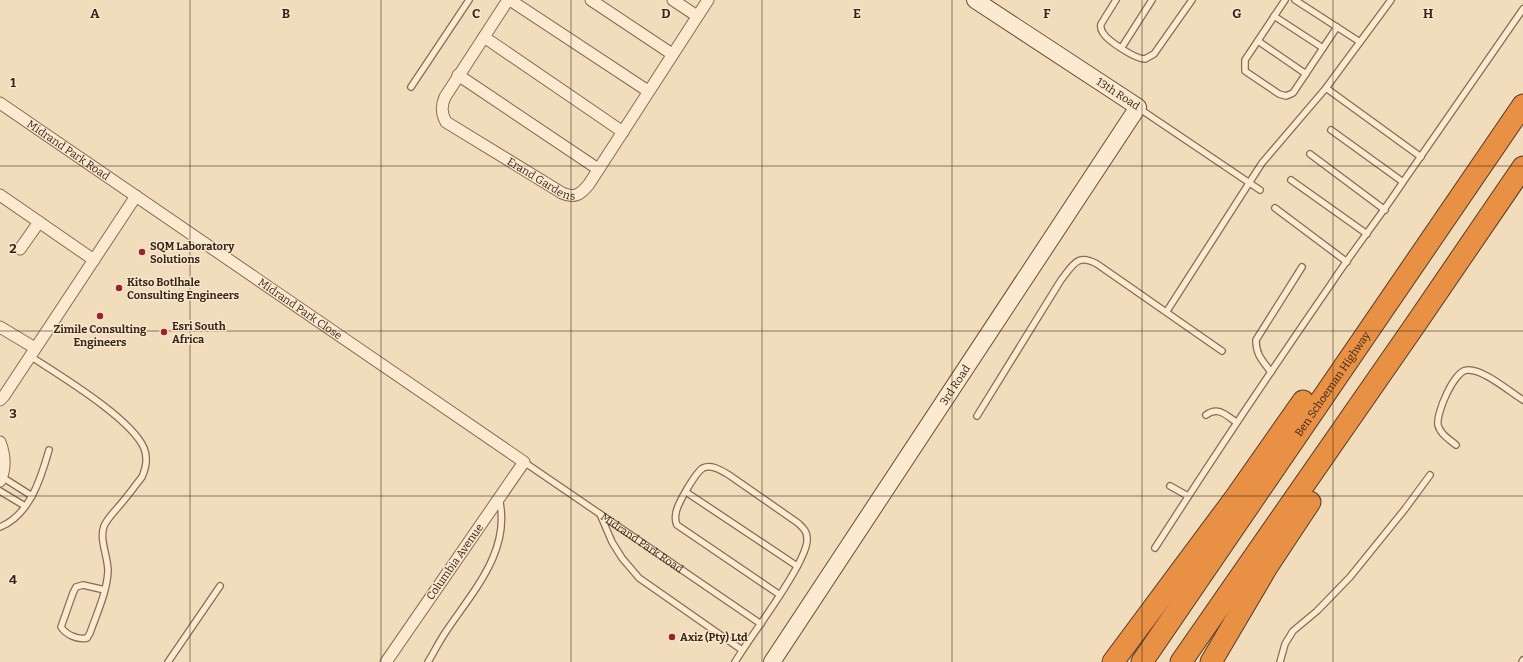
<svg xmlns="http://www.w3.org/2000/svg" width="1523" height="662" font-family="Bitter,serif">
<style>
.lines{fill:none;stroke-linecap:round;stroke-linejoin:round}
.lane-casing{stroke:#896b54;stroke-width:8}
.street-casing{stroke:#896b54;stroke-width:13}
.secondary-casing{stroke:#6b4c38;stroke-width:18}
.highway-casing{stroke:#563a29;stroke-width:23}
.lane{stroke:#fbeacf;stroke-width:5.5}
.street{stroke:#fbeacf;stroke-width:11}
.secondary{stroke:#fbeacf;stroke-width:16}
.highway{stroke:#e89044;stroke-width:21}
.grid{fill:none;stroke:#37251a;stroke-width:1;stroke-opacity:0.55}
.poi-dot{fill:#9d202d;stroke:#f8e7cc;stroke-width:1.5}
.labels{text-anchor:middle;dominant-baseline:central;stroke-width:3;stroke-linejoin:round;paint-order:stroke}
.street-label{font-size:11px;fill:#37251a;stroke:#f8e7cc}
.poi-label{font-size:11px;font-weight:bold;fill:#37251a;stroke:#f8e7cc;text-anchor:start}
.grid-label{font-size:13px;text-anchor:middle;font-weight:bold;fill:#37251a;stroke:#f8e7cc;stroke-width:3;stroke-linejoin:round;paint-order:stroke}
</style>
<rect width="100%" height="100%" fill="#f1dcbc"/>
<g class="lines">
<defs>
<g id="lane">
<path d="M1116 0 1101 24C1100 28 1101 30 1103 33 1108 41 1135 59 1145 59L1154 54 1192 0"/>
<path d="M1285 0 1245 60V71L1279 94 1286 96 1293 93 1337 27"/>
<path d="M1295 0 1360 42"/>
<path d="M1274 16 1323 48"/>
<path d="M1258 41 1306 74"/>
<path d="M1122 47 1152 0"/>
<path d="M411 87 469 0"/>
<path d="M1326 88 1421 157"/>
<path d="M1140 109 1260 190"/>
<path d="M1331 130 1403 182"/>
<path d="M1310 154 1385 210"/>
<path d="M1291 180 1367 234"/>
<path d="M1275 208 1347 262"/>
<path d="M1167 311 1262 163 1326 88 1391 0"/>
<path d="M30 356C59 375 131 418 144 448 148 458 146 468 142 477 134 487 127 497 119 506 114 512 107 519 104 526 99 540 108 556 108 571 107 592 97 613 90 633L87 638C78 640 66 635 61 627L73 593 76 587 83 585 105 590"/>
<path d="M1271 372C1262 360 1256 355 1256 340L1302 267"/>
<path d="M1206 415C1218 406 1226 415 1236 422"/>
<path d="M977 416 1061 280C1073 265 1077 253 1097 264L1222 351"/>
<path d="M1456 445C1449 439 1440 434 1438 425 1436 413 1454 371 1467 370 1482 368 1510 392 1523 400"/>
<path id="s1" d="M524 462 761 624"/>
<path d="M2 477 32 496"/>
<path d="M1170 486 1188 496"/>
<path d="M0 491 25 506"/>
<path d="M686 492 797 566"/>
<path d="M600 514 612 542 622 558 639 578 742 650"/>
<path d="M0 527C30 515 41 478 49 450"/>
<path d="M1155 548C1212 459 1271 371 1331 284 1354 249 1380 217 1403 182L1523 9"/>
<path d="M168 662 220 586"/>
<path d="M428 662C434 652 439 642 445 633 472 592 512 551 499 498"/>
<path d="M735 662C756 628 782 597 800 561 803 554 808 546 807 538 807 531 803 528 798 523L729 475C722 471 712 464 703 468 696 472 677 504 676 513 675 518 675 521 677 525L780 595"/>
<path d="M1280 662 1285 644 1293 631 1317 611 1350 577 1405 509 1430 475"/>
<path d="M1522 662 1523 660"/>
</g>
<g id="street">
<path id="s2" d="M508 0 445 97C441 106 441 113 446 122L562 193C575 199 581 194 589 184L708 0"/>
<path d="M510 0 648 91"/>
<path d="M591 0 672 54"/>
<path d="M673 0 697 16"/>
<path d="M484 37 623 132"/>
<path d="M458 75 598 169"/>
<path id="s3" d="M0 103 524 462 386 662"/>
<path d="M0 195 94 260"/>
<path d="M20 249 39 222"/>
<path d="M0 327 35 348"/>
<path d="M0 400 4 396 136 196"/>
<path d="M0 442C5 455 6 468 0 481"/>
</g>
<g id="secondary">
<path id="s4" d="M772 662 1138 107 975 0"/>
</g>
<g id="highway">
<path d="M1113 662 1235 498 1303 401"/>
<path id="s5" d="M1142 662 1523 105"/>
<path d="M1181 662 1413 328 1523 167"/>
<path d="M1211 662 1267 567 1310 502"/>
</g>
</defs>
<!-- lane casing -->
<use href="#lane" class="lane-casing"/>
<!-- street casing -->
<use href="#street" class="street-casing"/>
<!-- secondary casing -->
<use href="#secondary" class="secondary-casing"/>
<!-- highway casing -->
<use href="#highway" class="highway-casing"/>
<!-- lane -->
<use href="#lane" class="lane"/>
<!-- street -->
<use href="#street" class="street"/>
<!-- secondary -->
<use href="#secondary" class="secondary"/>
<!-- highway -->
<use href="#highway" class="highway"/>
</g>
<!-- grid -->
<path class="grid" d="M190 0V662M381 0V662M571 0V662M762 0V662M952 0V662M1142 0V662M1333 0V662M0 166H1523M0 331H1523M0 496H1523"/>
<!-- markers -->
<g class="poi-dot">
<circle cx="142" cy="252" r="4"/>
<circle cx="119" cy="288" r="4"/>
<circle cx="100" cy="316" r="4"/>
<circle cx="164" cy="332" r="4"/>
<circle cx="672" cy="637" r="4"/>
</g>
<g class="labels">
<!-- street labels -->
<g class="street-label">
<text transform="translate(1118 94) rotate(33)">13th Road</text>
<text stroke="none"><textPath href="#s3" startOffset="83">Midrand Park Road</textPath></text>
<text stroke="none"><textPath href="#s2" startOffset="253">Erand Gardens</textPath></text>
<text stroke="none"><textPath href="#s3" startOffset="364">Midrand Park Close</textPath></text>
<text stroke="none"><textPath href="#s5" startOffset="337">Ben Schoeman Highway</textPath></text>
<text stroke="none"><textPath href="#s4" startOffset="332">3rd Road</textPath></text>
<text stroke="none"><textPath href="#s1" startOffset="143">Midrand Park Road</textPath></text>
<text transform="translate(455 562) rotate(-55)">Columbia Avenue</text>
</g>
<!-- poi labels -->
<g class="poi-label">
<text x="150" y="246">SQM Laboratory<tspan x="150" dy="13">Solutions</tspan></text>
<text x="127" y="282">Kitso Botlhale<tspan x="127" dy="13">Consulting Engineers</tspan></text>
<text x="172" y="326">Esri South<tspan x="172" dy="13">Africa</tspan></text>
<text x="100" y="329" text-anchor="middle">Zimile Consulting<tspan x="100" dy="13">Engineers</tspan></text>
<text x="680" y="637">Axiz (Pty) Ltd</text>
</g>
</g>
<g class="grid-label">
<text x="95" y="18">A</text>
<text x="286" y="18">B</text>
<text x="476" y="18">C</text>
<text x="666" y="18">D</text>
<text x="857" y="18">E</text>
<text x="1047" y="18">F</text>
<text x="1237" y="18">G</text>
<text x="1428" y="18">H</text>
<text x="13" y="87">1</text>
<text x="13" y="253">2</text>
<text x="13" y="418">3</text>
<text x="13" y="584">4</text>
</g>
</svg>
